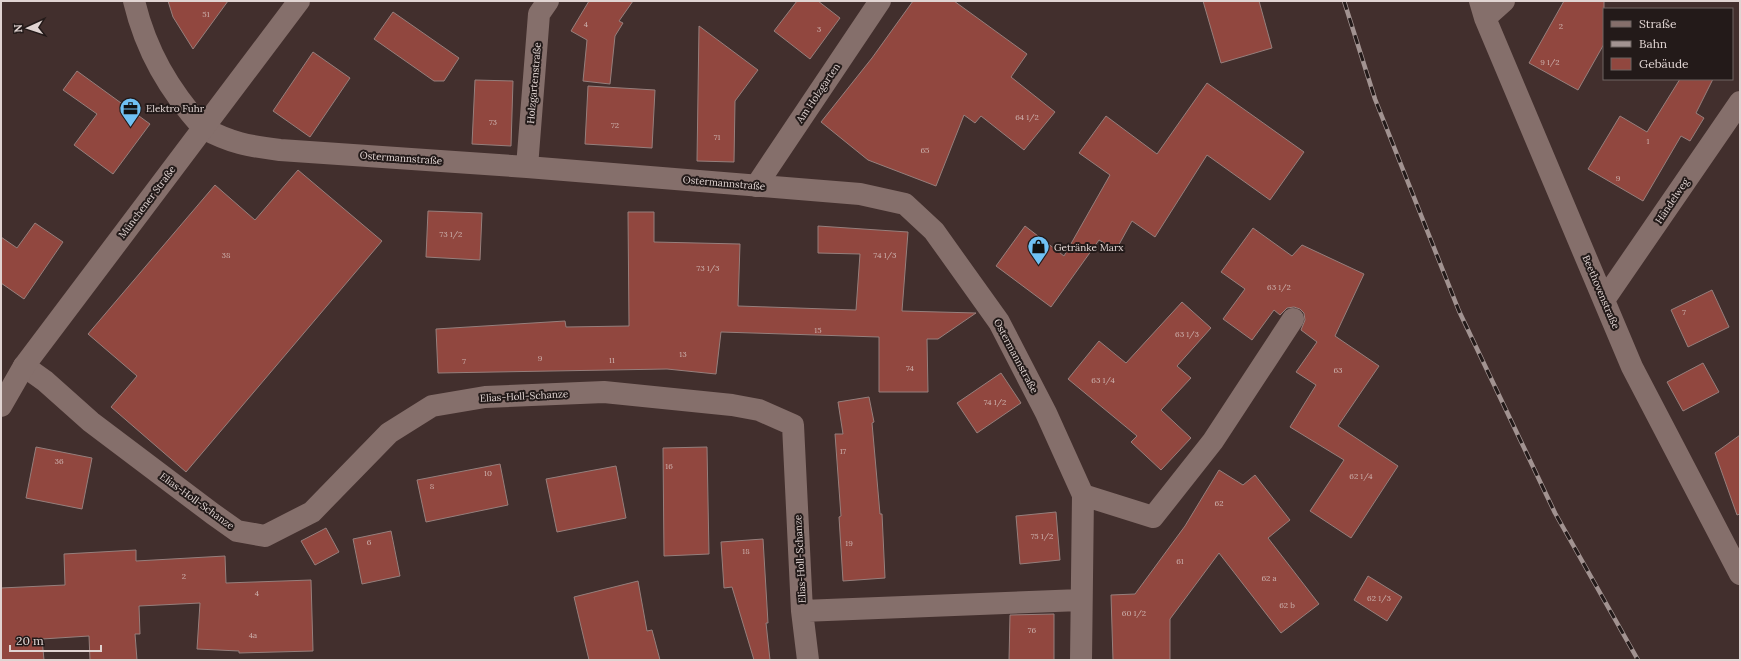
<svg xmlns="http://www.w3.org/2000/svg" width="1741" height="661" font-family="Lora,serif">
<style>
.building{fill:#91473f;stroke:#967f7c}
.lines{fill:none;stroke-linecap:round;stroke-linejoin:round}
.street{stroke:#856f6b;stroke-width:22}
.secondary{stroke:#856f6b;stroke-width:22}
.rail-casing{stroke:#a29391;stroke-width:4.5}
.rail{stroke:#231a19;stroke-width:3;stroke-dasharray:9;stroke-linecap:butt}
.labels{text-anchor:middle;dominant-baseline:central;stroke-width:4;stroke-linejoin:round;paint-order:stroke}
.number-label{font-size:8px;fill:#ccb1ad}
.street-label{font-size:10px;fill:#e0d4d2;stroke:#231a19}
.poi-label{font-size:10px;fill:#e0d4d2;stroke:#231a19;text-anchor:start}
</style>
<rect width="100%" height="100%" fill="#422f2d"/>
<!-- building -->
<path class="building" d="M168 1H228L193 49 173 17Z
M589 1H633L619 21 623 23 615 36 610 84 583 81 587 40 571 31Z
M797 1H818L840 18 810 59 774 31Z
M913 1H954L1027 54 1011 77 1055 112 1024 150 981 116 975 123 964 115 936 186 868 160 821 122 872 58Z
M1203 1H1259L1272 48 1221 63Z
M1564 1H1604V44L1578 90 1529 63Z
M393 12 459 58 444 81H434L374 39Z
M699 26 758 70 735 101 734 162 697 161Z
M313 52 350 78 310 137 273 111Z
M77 71 150 124 113 174 74 145 97 114 63 90Z
M1680 79H1713L1696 113 1704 118 1690 141 1681 136 1643 201 1588 169 1620 116 1647 132Z
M475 80 513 81 511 146 472 144Z
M1207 83 1304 152 1270 200 1207 155 1155 237 1132 221 1116 250 1099 240 1051 307 996 266 1025 226 1064 256 1110 175 1079 153 1106 116 1157 154Z
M588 86 655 90 652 148 585 144Z
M298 170 382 241 186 472 111 407 137 376 88 334 215 185 255 220Z
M428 211 482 213 480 260 426 257Z
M628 212H654V242L740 244 738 306 856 310 860 254 818 253V226L908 232 902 311 976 313 938 339H927L928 392H879V337L721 332 716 374 667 369 438 373 436 329 565 321 566 327 629 326Z
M35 223 63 242 24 299 1 283V237L17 248Z
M1253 228 1292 256 1302 245 1364 274 1335 336 1379 366 1338 426 1398 466 1351 538 1310 511 1344 460 1290 427 1316 385 1296 372 1317 342 1301 330 1305 320 1304 313 1300 309 1294 307 1287 308 1280 315 1274 310 1252 340 1223 319 1245 289 1221 272Z
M1712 290 1729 327 1688 347 1671 310Z
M1182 302 1211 328 1177 366 1191 378 1161 410 1191 438 1161 470 1131 442 1137 436 1068 379 1099 341 1126 363Z
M1703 363 1719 392 1683 411 1667 382Z
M1001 373 1021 403 977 433 957 403Z
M869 397 874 422 872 423 880 514H882L885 578 843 581 839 517 841 516 835 434H843L838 402Z
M1740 435V514L1737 515 1715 453Z
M36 447 92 458 82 509 26 498Z
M707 447 709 554 664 556 663 448Z
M500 464 508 505 426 522 417 480Z
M616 466 626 518 557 532 546 479Z
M1219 470 1243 485 1255 475 1290 520 1268 538 1319 604 1281 633 1219 553 1170 619V660H1113L1111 595 1135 594 1185 526Z
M1056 512 1060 560 1020 564 1016 516Z
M326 528 339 552 315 565 301 541Z
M391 531 400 576 362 584 353 539Z
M763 539 768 623H766L770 660H754L732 587 724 588 721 542Z
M136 550V561L225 556 226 583 311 580 313 651 239 653V651L197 649 200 603 139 606 140 634H135L137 660H90L89 636 42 639 44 660H1V588L65 585 64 554Z
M1368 576 1402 597 1387 621 1354 600Z
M638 581 647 631 652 630 660 660H589L574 597Z
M1054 614V660H1009L1010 615Z"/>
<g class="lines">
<!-- street -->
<path class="street" d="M1480 1 1485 18 1632 367 1740 574
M1485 18 1504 1
M203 128C231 143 248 146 280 150L527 167 860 194 905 204 934 231 999 322 1046 413 1083 495 1081 660
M527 167 539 14 548 1
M756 186 880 1
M1604 300 1740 102
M24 366 45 381 91 422 213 514 237 531 265 536 312 512 389 433 432 406 485 397 604 392 732 405 759 410 793 425 802 611 808 660
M1083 495 1153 517 1213 441 1293 319
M802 611 1081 600"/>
<!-- secondary -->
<path class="secondary" d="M134 1C146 51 169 90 203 128
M1 406 24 366 299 1"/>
<defs>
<path id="rail" d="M1344 1 1375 99 1459 311 1555 513 1638 660"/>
</defs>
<!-- rail casing -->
<use href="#rail" class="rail-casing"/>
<!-- rail -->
<use href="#rail" class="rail"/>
</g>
<!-- icons -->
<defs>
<symbol id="office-pin" viewBox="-11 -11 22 30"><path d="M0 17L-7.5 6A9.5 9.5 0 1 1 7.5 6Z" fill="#70c1f4" stroke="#231a19"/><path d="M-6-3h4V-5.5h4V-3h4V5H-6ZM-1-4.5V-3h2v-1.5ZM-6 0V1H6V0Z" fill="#111"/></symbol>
<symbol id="shop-pin" viewBox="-11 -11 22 30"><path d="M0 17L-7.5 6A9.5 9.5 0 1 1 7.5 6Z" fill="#70c1f4" stroke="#231a19"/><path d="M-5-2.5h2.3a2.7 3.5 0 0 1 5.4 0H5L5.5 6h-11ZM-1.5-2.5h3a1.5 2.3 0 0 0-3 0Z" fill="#111"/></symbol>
</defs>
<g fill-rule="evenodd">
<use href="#office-pin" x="118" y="96" width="25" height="34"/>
<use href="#shop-pin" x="1026" y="234" width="25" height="34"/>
</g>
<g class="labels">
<!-- number labels -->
<g class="number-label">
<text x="206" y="14">51</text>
<text x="586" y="24">4</text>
<text x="1561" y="26">2</text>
<text x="819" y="29">3</text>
<text x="1550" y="62">9 1/2</text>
<text x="1027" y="117">64 1/2</text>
<text x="493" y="122">73</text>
<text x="615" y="125">72</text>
<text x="717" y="137">71</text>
<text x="1648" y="141">1</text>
<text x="925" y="150">65</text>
<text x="1618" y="178">9</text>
<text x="451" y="234">73 1/2</text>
<text x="226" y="255">38</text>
<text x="885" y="255">74 1/3</text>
<text x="708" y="268">73 1/3</text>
<text x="1279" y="287">63 1/2</text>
<text x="1684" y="312">7</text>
<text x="818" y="330">15</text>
<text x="1187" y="334">63 1/3</text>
<text x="683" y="354">13</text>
<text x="540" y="358">9</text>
<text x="612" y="360">11</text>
<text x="464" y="361">7</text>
<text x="910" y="368">74</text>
<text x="1338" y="370">63</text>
<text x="1103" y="380">63 1/4</text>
<text x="995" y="402">74 1/2</text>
<text x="843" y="451">17</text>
<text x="59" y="461">36</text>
<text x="669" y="466">16</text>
<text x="488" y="473">10</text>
<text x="1361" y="476">62 1/4</text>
<text x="432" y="486">8</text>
<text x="1219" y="503">62</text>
<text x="1042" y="536">75 1/2</text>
<text x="369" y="542">6</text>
<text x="849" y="543">19</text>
<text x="746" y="551">18</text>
<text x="1180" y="561">61</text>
<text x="184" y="576">2</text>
<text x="1269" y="578">62 a</text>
<text x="257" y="593">4</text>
<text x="1379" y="598">62 1/3</text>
<text x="1287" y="605">62 b</text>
<text x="1134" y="613">60 1/2</text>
<text x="1032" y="630">76</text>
<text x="253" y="635">4a</text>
</g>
<!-- street labels -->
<g class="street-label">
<text transform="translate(534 83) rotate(-85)">Holzgartenstraße</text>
<text transform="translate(818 93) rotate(-56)">Am Holzgarten</text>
<text transform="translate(401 158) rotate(4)">Ostermannstraße</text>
<text transform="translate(724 183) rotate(5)">Ostermannstraße</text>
<text transform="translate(1672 201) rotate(-56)">Händelweg</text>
<text transform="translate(147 202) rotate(-53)">Münchener Straße</text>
<text transform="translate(1601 292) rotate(67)">Beethovenstraße</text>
<text transform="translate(1016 356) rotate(62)">Ostermannstraße</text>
<text transform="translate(524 396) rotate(-3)">Elias-Holl-Schanze</text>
<text transform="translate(197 501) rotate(36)">Elias-Holl-Schanze</text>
<text transform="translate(800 559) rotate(-93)">Elias-Holl-Schanze</text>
</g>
<!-- poi labels -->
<g class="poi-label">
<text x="146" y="108">Elektro Fuhr</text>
<text x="1054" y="247">Getränke Marx</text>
</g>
</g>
<!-- border -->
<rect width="1741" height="661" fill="none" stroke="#e0d4d2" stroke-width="4"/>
<!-- legend -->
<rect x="1603" y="8" width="130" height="72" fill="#231a19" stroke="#6f6463"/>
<rect x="1611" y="21" width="20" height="6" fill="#856f6b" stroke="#6f6463"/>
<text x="1639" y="28" font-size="12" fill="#e0d4d2">Straße</text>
<rect x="1611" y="41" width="20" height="6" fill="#a29391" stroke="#6f6463"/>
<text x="1639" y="48" font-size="12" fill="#e0d4d2">Bahn</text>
<rect x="1611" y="58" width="20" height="12" fill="#91473f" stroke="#6f6463"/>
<text x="1639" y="68" font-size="12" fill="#e0d4d2">Gebäude</text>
<!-- north arrow -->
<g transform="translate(28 28) rotate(267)" stroke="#231a19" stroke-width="3" paint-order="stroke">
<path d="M0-3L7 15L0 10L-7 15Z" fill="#e0d4d2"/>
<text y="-6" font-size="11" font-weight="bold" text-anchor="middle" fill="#e0d4d2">N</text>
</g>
<!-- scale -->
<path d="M10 645v6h91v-6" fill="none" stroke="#e0d4d2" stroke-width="2"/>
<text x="16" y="645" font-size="12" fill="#e0d4d2" stroke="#231a19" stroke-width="3" paint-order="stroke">20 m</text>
</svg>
